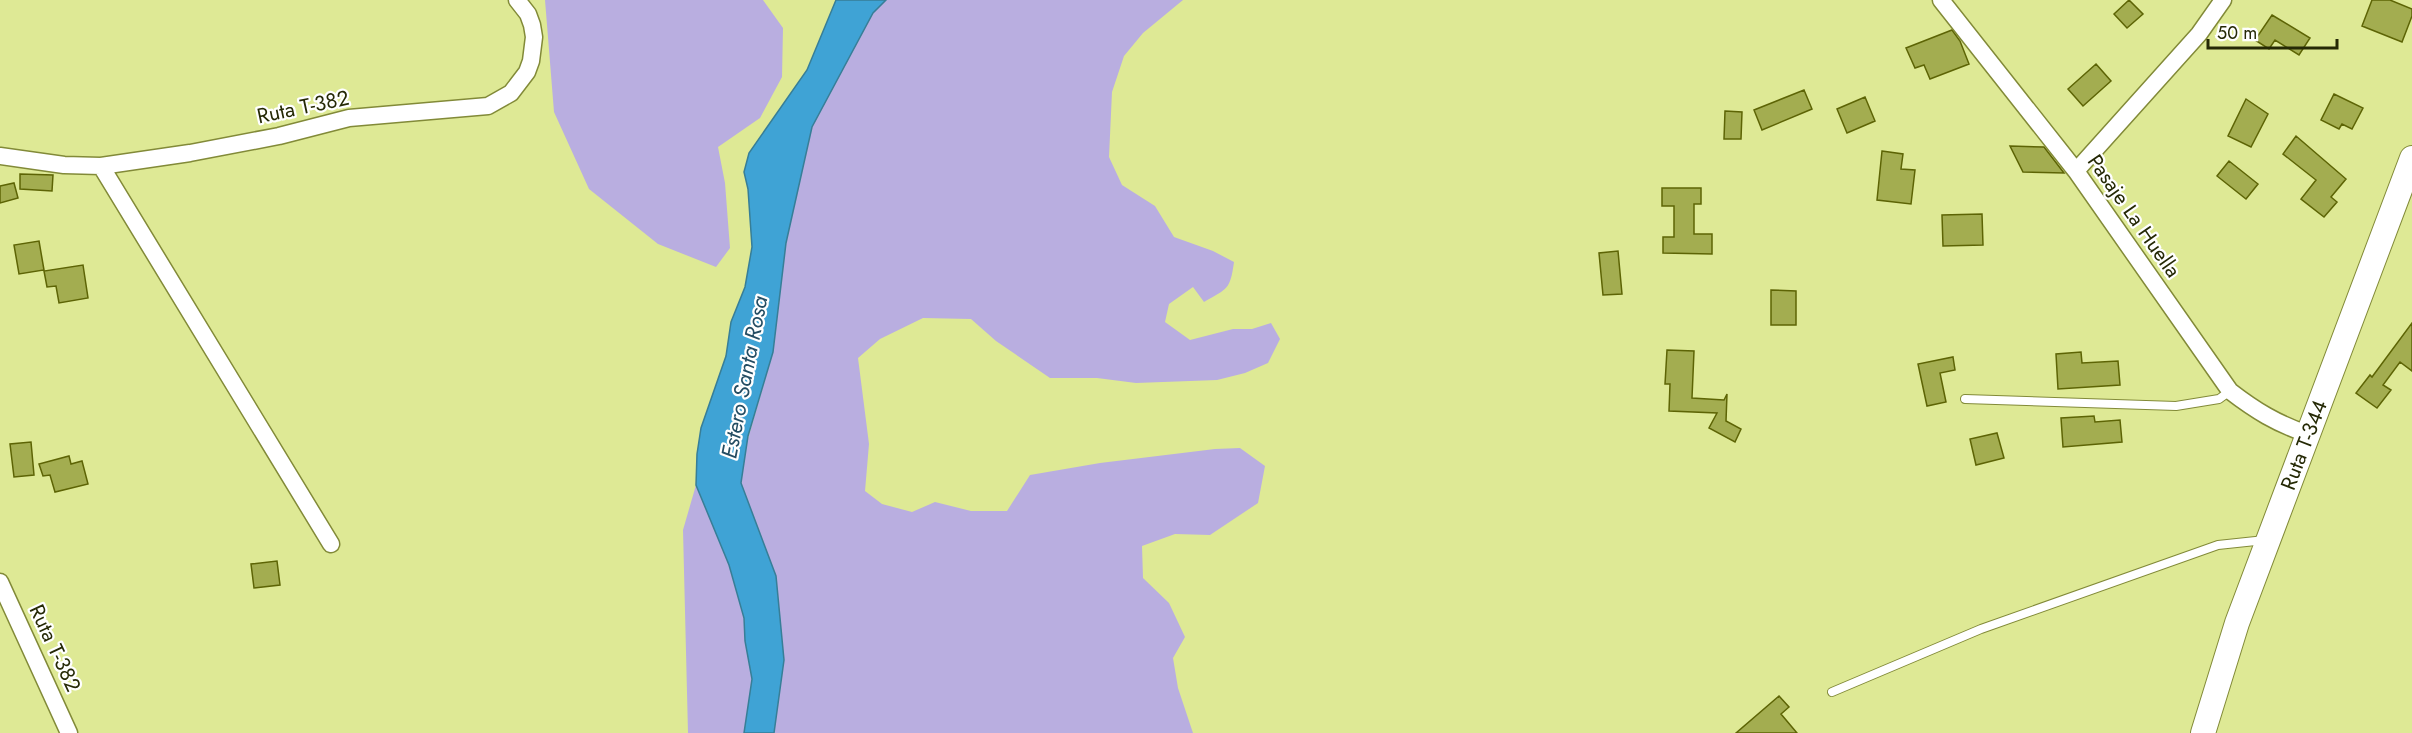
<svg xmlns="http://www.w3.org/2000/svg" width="2412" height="733" font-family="Jost,sans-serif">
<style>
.green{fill:#b9aee0}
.water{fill:#3fa3d5;stroke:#377e97;stroke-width:1.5}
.building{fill:#a3ad50;stroke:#5d6405;stroke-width:1.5}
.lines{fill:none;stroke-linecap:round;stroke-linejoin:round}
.lane-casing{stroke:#828a38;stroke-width:10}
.street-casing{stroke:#828a38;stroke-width:19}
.secondary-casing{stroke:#828a38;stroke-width:26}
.lane{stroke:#fff;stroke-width:8}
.street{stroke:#fff;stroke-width:16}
.secondary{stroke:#fff;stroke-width:24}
.labels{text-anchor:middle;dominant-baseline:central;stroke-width:4.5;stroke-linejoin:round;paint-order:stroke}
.street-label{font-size:21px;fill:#252905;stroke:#fff}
.water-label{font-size:22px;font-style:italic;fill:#244d63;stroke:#fff}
</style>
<rect width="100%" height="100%" fill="#dee995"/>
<!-- green -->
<path class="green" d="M545 0H763L783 28 782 77 760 118 718 147 725 183 730 248 716 267 658 244 589 189 554 112Z
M886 0H1183L1143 33 1124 56 1112 92 1109 157 1122 185 1155 206 1174 237 1213 251 1234 262C1230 290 1228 288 1204 302L1193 287 1169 304 1165 322 1190 340 1233 329H1252L1271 323 1280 339 1268 363 1245 373 1217 380 1136 383 1097 378H1050L996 341 971 319 923 318 880 339 858 358 869 444 865 491 882 504 912 512 935 502 971 511H1007L1030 475 1100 463 1215 449 1240 448 1265 466 1258 503 1210 535 1175 534 1142 546 1143 578 1169 603 1185 637 1173 658 1178 688 1193 733H774L784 660 776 576 741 483 747 442 773 352 786 243 812 127 873 13Z
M696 485 729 565 744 618 745 641 752 679 744 733H688L683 530Z"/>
<!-- water -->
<path class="water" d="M836 0H886L873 13 812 127 786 243 773 352 748 436 741 483 776 576 784 660 774 733H744L752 679 745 641 744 618 729 565 696 485 697 454 701 428 726 356 731 322 745 287 752 247 748 189 744 172 749 153 807 70Z"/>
<!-- building -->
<path class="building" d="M2129 0 2143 14 2127 28 2114 14Z
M2372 0H2390L2412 9V16L2402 42 2362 26Z
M2272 15 2310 38 2299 55 2275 40 2269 49 2255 40Z
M1952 30 1960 41 1969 64 1930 79 1924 65 1915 68 1906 48Z
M2096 64 2111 81 2083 106 2068 89Z
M1804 90 1812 109 1762 130 1754 110Z
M2334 94 2363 108 2352 129 2342 124 2339 129 2321 120Z
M1865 97 1875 121 1847 133 1837 109Z
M2246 99 2268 114 2251 147 2228 136Z
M1725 111 1742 112 1741 139H1724Z
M2296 136 2346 179 2331 197 2337 202 2324 217 2301 199 2316 180 2283 154Z
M2010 146 2044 147 2064 173 2023 172Z
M1882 151 1903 154 1901 169 1915 170 1911 204 1877 200Z
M2229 161 2258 184 2246 199 2217 176Z
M20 174 53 175 52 191 20 189Z
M14 183 18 198 0 203V186Z
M1662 188H1701V204H1694V234H1712V254L1663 253V237H1674V206H1662Z
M1982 214 1983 245 1943 246 1942 215Z
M39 241 44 270 19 274 14 245Z
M1618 251 1622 294 1603 295 1599 253Z
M83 265 88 298 59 303 56 286 47 287 44 271Z
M1771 290 1796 291V325H1771Z
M2412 323V371L2400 362 2383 385 2391 390 2377 408 2356 393 2370 375 2372 377Z
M1667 350 1694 351 1692 398 1724 400 1727 394 1726 421 1741 429 1735 442 1709 428 1717 413 1669 411 1670 384H1665Z
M2081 352 2082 363 2118 361 2120 385 2058 389 2056 354Z
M1953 357 1955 370 1940 373 1946 402 1927 406 1918 364Z
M2094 416 2095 422 2120 420 2122 442 2063 447 2061 418Z
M1997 433 2004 458 1976 465 1970 439Z
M31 442 34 475 14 477 10 444Z
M69 456 71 464 82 461 88 484 55 492 50 475 43 476 39 464Z
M277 561 280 585 254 588 251 564Z
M1779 696 1789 707 1781 714 1797 733H1736Z"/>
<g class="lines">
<defs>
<path id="lane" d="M1965 399 2176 406 2219 399 2230 391
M1832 692 1981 629 2218 545 2265 540"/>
<path id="street" d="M1941 0 2076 171 2230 391C2256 411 2276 423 2307 434
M0 156 64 165 101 166 190 153 279 136 349 118 488 106 511 93 527 72 531 61 534 37 532 25 528 14 517 0
M101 166 331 544
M2076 171 2199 34 2223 0
M0 582 69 733"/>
<path id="secondary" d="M2203 733 2237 623 2412 158"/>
</defs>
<!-- lane casing -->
<use href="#lane" class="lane-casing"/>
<!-- street casing -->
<use href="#street" class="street-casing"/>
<!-- secondary casing -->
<use href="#secondary" class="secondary-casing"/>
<!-- lane -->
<use href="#lane" class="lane"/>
<!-- street -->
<use href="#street" class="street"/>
<!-- secondary -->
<use href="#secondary" class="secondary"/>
</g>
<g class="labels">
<!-- street labels -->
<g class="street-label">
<text transform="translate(303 107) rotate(-12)">Ruta T-382</text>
<text transform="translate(2134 216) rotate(55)">Pasaje La Huella</text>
<text transform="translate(2304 445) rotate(-69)">Ruta T-344</text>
<text transform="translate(55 648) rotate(65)">Ruta T-382</text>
</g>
<!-- water labels -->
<g class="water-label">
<text transform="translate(744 377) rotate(-79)">Estero Santa Rosa</text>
</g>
</g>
<!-- scale -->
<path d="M2208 39v9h129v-9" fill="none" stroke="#252905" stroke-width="3"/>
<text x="2217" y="39" font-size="18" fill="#252905" stroke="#ffffff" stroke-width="4.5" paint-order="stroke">50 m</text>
</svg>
